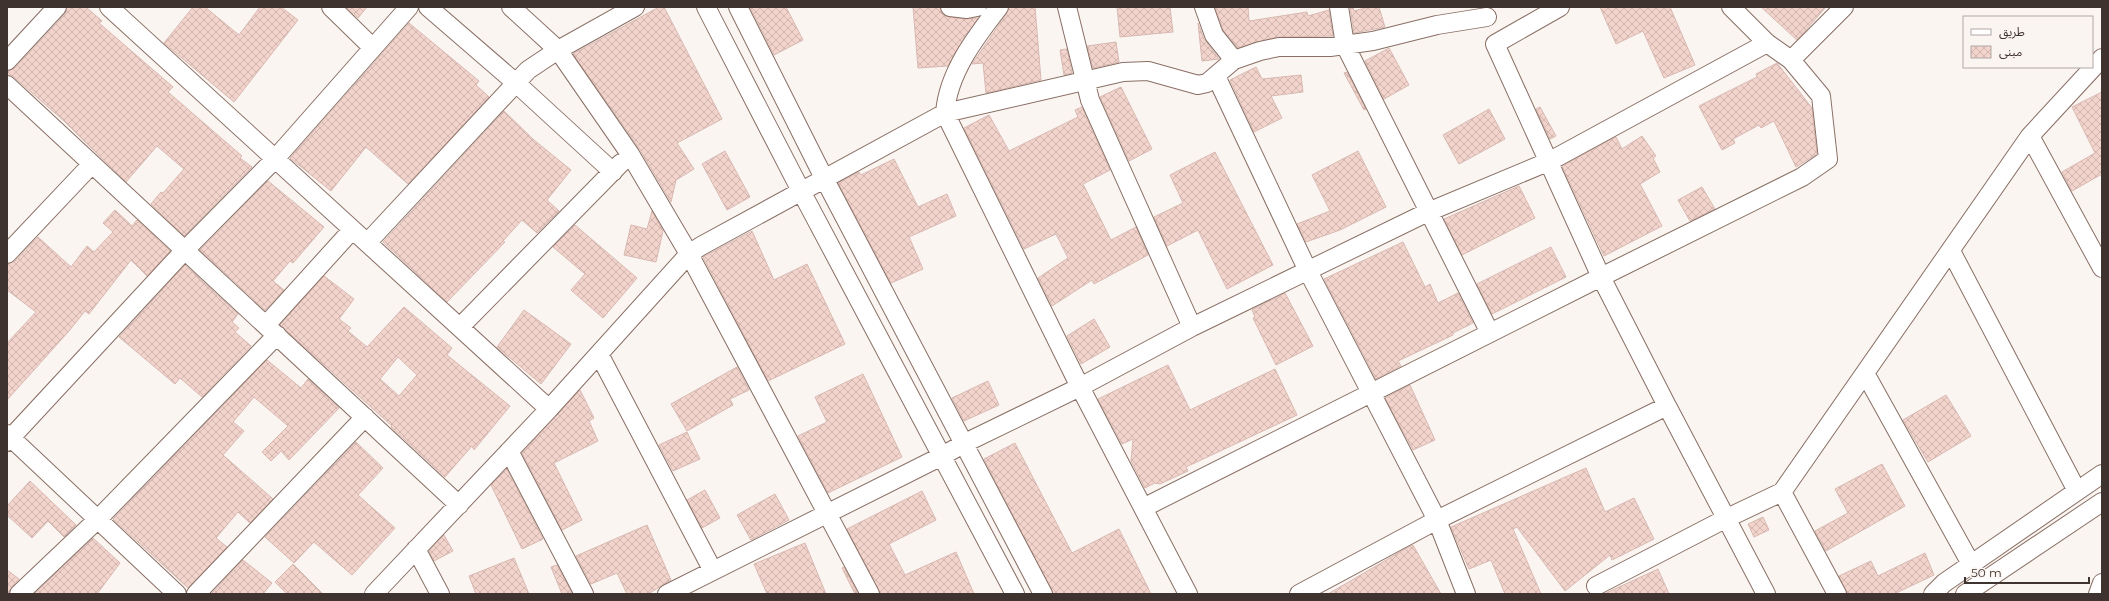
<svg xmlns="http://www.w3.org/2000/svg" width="2109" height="601" font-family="Montserrat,'Noto Sans Arabic',sans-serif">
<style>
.building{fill:url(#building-cross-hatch);stroke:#d8b9b2;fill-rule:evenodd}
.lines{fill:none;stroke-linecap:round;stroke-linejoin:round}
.minor-casing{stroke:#896f64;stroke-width:20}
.minor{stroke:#fff;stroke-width:18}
</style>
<defs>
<pattern id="building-cross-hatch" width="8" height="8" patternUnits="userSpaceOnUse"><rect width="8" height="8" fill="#f3d4cc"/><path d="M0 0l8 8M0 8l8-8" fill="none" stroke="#d1b6b0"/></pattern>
</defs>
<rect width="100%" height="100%" fill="#fbf5f2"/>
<!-- building -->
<path class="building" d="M67 7H86L102 21 99 23 173 87 168 92 242 156 240 158 252 167 184 236 151 204 161 192 163 193 184 169 157 146 126 182 64 121 14 77 7 75V71L15 68 65 14Z
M193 7H205L239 35 260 7H281L298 20 234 102 164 43Z
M346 7H367L358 18Z
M659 7H664L722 119 677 143 694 169 676 180 671 202 639 148 573 54Z
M750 7H786L803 40 774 55Z
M913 7H940L943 15 949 17 966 19 978 18 948 66 918 68Z
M1009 7H1035L1041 80 986 93 983 63 972 64 1007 13Z
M1117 7H1170L1173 32 1120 37Z
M1215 7H1248L1249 21 1307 12 1308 16 1329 10 1333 36 1277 37 1238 48 1223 30Z
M1350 7H1353L1354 11 1369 7H1379L1385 27 1354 33Z
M1600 7H1670L1695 65 1664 78 1643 31 1616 44Z
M1761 7H1826L1797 40Z
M409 23 479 81 476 85 489 97 408 184 366 147 331 191 290 158Z
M1198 23 1204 39 1219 59 1202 61Z
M1116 42 1119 62 1093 68 1087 46Z
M1389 48 1409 85 1384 99 1365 61Z
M1067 49 1072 73 1064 75 1060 50Z
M1777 63 1812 108 1817 154 1796 167 1774 121 1761 128 1759 125 1733 139 1735 143 1722 150 1699 106 1757 77 1756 74Z
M1256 67 1262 79 1301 75 1303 92 1271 96 1282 118 1254 132 1230 80Z
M1347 72 1366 109 1364 110 1344 73Z
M1121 87 1152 149 1129 161 1100 97Z
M2102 92V174L2072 191 2062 172 2095 153 2072 107Z
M1082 107 1110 170 1083 184 1111 240 1136 227 1148 255 1094 284 1092 280 1052 306 1038 278 1068 258 1056 234 1024 249 964 128 989 115 1009 151 1078 117 1075 110Z
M1540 107 1556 136 1550 139 1536 109Z
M1489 109 1505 139 1459 164 1443 135Z
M504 111 534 140 571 170 547 200 559 211 537 233 522 220 503 241 505 242 447 302 383 242Z
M1642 136 1656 156 1653 158 1660 172 1640 184 1662 226 1604 256 1562 166 1616 137 1622 149Z
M725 151 750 197 727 210 702 164Z
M1358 151 1386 207 1340 230 1306 242 1297 224 1330 211 1312 175Z
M1215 152 1273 265 1227 289 1198 230 1167 246 1154 217 1183 203 1170 175Z
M894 159 918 207 947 194 956 216 909 237 923 269 891 283 838 183 859 172 861 175Z
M268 181 324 227 293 263 290 261 273 281 284 290 265 310 200 250Z
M1519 186 1535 218 1462 255 1444 219Z
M1702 187 1715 209 1690 221 1678 200Z
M115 210 132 226 137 220 170 251 147 276 131 260 89 314 85 311 69 331 7 400V343L36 312 7 290V264L15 261 38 237 71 267 87 246 94 252 113 232 103 223Z
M652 211 663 231 656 262 624 255 631 225 647 229Z
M575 225 637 278 603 318 571 290 585 274 553 247Z
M752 231 774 280 807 264 845 344 768 381 703 257Z
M1403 242 1425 287 1430 284 1438 303 1458 293 1473 323 1453 333V335L1398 361 1401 366 1376 379 1324 279Z
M1551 247 1566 277 1492 314 1477 284Z
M185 265 238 314 232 322 239 328 235 332 251 346 202 397 180 378 175 384 119 337Z
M324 276 354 299 339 319 351 328 348 331 367 347 404 307 452 348 447 355 510 406 474 450 472 446 445 477 391 427 392 426 280 325ZM398 357 417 375 399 396 380 379Z
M1285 293 1313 346 1276 365 1253 318 1255 317 1252 310Z
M524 310 571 344 541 384 497 347Z
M1094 319 1110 347 1081 364 1067 336Z
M267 360 301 388 308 379 339 408 289 460 281 451 271 461 262 452 288 426 254 397 233 422 244 431 223 455 273 499 250 523 238 512 216 538 227 547 188 588 113 519Z
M1168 365 1190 410 1275 369 1297 415 1186 467 1188 471 1160 484 1155 483 1145 488 1131 461 1133 439 1122 444 1098 399Z
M737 367 749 390 730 399 733 405 687 431 671 404Z
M863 374 902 457 828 493 798 436 827 422 815 397Z
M988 381 999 405 964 421 952 398Z
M1410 385 1435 440 1413 450 1385 398Z
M580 390 594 418 589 421 598 441 554 463 582 520 562 530 522 453Z
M1946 395 1971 436 1928 462 1903 420Z
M687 432 700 459 673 471 659 445Z
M356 442 383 468 358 495 395 528 352 575 314 542 294 563 265 537Z
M1015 443 1072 553 1119 529 1151 594H1053L984 459Z
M1882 464 1905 506 1826 551 1815 531 1848 513 1835 489Z
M1586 468 1605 512 1634 498 1654 539 1612 560 1610 555 1565 591 1517 527 1513 529 1541 594H1505L1491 560 1469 569 1451 527Z
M507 469 543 539 522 549 491 485Z
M30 481 76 525 64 537 48 521 32 538 7 515V506Z
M705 490 720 518 702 528 687 500Z
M922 491 936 520 889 544 905 575 956 552 974 594H880L847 529Z
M775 494 789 520 751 540 737 515Z
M1763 517 1769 530 1754 537 1748 524Z
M647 525 671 580 648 594H627L617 573 591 584 576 556Z
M444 535 453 551 434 561 429 551Z
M93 538 120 563 97 594H34Z
M805 543 826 594H767L754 564Z
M1413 545 1441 594H1328L1405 549Z
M1925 553 1934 575 1894 594H1847L1839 576 1871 561 1878 576Z
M514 558 529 594H476L469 576Z
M243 560 272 583 263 594H211Z
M293 564 323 594H287L275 582Z
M557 565 572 593 562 594 551 567Z
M844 567 858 594H855L842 568Z
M1658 569 1669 594H1604Z
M7 570 19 579 12 587 9 594H7Z"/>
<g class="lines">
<defs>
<path id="minor" d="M109 7 549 409
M331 7 373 48
M428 7 516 83 613 172
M511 7 558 50 630 154 689 254 870 594
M706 7 801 191 1015 594
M738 7 824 178 1043 594
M950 7 967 9 977 7
M999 7C975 38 948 73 945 113L1080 387 1188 594
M1067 7 1090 100 1192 327
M1204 7 1214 35 1234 60
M1339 7 1345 45 1490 333
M1560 7 1495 44 1601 277 1802 177 1828 159 1821 96 1791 60 1767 43 1731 7
M1791 60 1844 7
M7 61 57 7
M1216 76 1308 271 1437 520 1466 594
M7 85 459 505
M2030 136 2102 268
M367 243 528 70 558 50 635 7
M1951 251 2077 491
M7 254 92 164
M266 325 352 230
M460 327 621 163
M599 354 713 571
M1865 373 1971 564
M7 434 177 594
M7 442 185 250 275 159 409 7
M509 451 584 594
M1782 492 1837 594
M1143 508 1601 277 1667 406
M416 549 440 594
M1596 586 1725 519 1782 492 2030 136 2102 58
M19 594 98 519 277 335
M196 594 365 417
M374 594 549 409 689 254 701 246 945 113 1123 72 1148 71 1198 85 1207 83 1234 60 1260 51 1279 47H1330L1373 41 1437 25 1487 17
M667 594 942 456 965 443 1080 387 1192 327 1428 212 1550 161 1767 43
M1299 594 1437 520 1667 406 1766 594
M1933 594 1944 583 2102 474
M1965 594 2102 502
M2098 594 2102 583"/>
</defs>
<!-- minor casing -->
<use href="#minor" class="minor-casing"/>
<!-- minor -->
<use href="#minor" class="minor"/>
</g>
<!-- border -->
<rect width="2109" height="601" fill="none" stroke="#3f332f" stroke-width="16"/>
<!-- legend -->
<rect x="1963" y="16" width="130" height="52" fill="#fbf5f2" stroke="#b0a7a4"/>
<rect x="1971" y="29" width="20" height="6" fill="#ffffff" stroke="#b0a7a4"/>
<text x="1999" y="36" font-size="12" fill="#3f332f">طريق</text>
<rect x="1971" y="46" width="20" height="12" fill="url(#building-cross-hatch)" stroke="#b0a7a4"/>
<text x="1999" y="56" font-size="12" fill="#3f332f">مبنى</text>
<!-- scale -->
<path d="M1965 577v6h124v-6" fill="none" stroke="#3f332f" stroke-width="2"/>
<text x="1971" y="577" font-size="12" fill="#3f332f" stroke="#fbf5f2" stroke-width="3" paint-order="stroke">50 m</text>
</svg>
